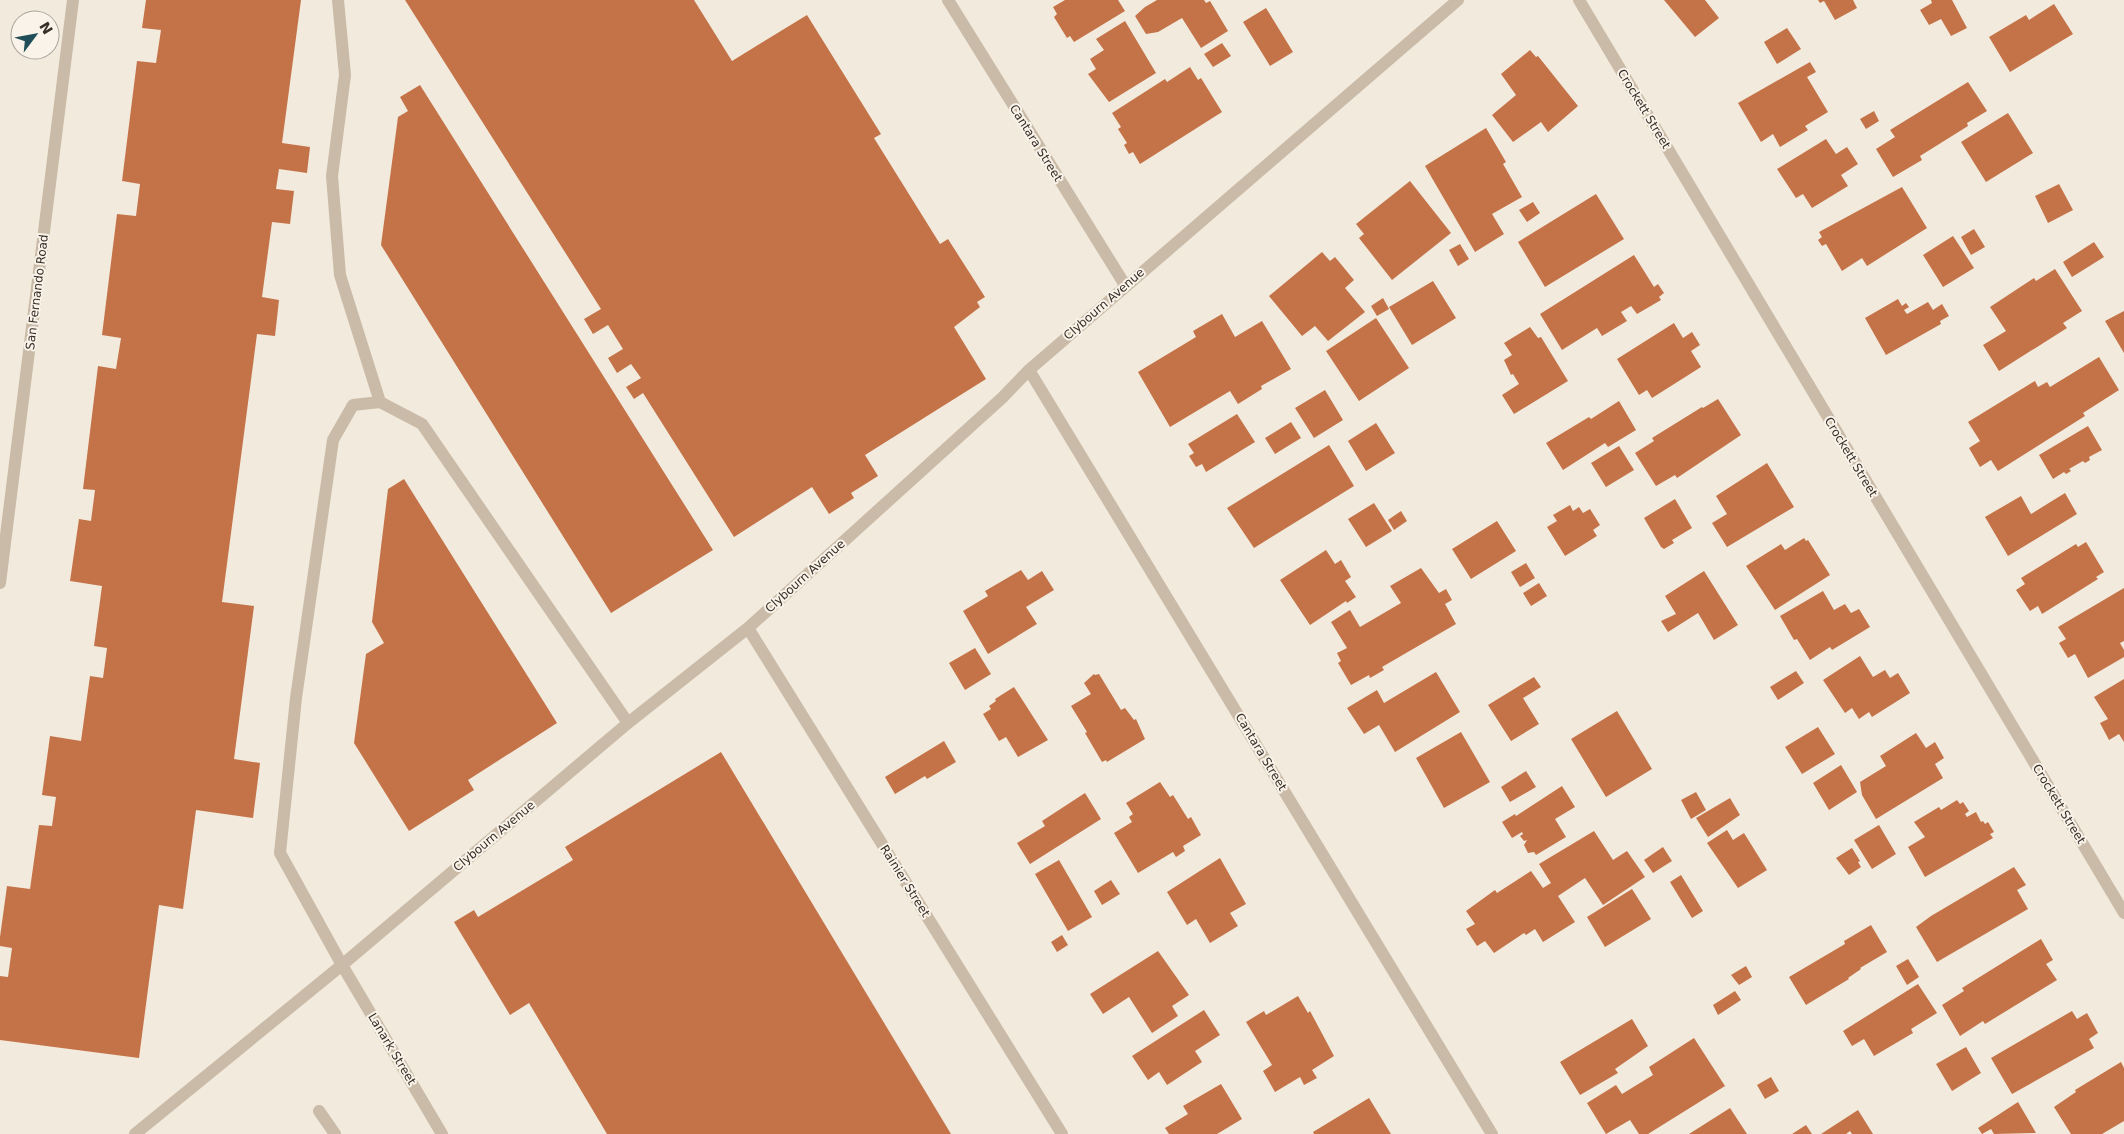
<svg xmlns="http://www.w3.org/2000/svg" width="2124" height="1134" font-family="'DejaVu Sans',sans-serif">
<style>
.building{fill:#c47348}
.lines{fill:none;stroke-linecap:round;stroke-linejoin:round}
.service{stroke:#cabba8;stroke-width:12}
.minor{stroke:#cabba8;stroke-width:12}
.labels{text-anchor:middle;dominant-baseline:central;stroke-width:4;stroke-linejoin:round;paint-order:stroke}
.street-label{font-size:12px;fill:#372e28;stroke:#f9f3e9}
</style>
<rect width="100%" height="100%" fill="#f2eadc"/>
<!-- building -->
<path class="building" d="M146 0H301L282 143 310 147 307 173 279 169 276 189 294 191 290 224 272 222 262 297 279 300 275 336 257 334 222 602 254 606 234 759 260 763 253 818 196 810 183 909 159 905 139 1058 0 1040V976L8 977 12 948 0 946V937L7 886 30 889 39 825 52 826 56 797 42 795 50 736 81 741 90 676 103 678 107 648 94 646 102 586 70 581 79 519 91 521 95 490 83 489 98 366 116 369 121 338 102 335 117 214 136 216 140 184 122 181 137 61 156 63 161 30 142 28Z
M405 0H694L732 61 807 15 881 134 874 138 940 244 948 239 985 297 977 302 980 307 954 327 986 379 865 455 878 476 851 493 854 498 829 514 812 487 734 537 643 393 634 399 626 387 641 378 631 364 617 373 608 358 623 349 608 325 593 334 584 319 601 309Z
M1065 0H1118L1125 11 1074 42 1070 36 1067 38 1054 17 1057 14 1053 7Z
M1157 0H1204L1206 3 1210 1 1228 31 1201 48 1182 18 1158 32 1146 34 1135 16 1145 7Z
M1664 0H1705L1719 18 1695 37Z
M1818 0H1853L1857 8 1835 20 1824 1 1820 3Z
M1931 0H1952L1967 28 1951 36 1941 19 1929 25 1920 10 1932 3Z
M2054 4 2073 34 2010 72 1989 37 2026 15 2029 20Z
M1266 8 1293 52 1270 66 1243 22Z
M1125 21 1156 73 1109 102 1088 74 1096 69 1090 59 1104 50 1096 39Z
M1787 28 1801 49 1777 64 1764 42Z
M1222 43 1231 56 1213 67 1204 54Z
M1530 50 1536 57 1538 56 1578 106 1548 132 1541 122 1513 142 1492 115 1516 95 1501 74Z
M1810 62 1816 72 1807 77 1828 112 1805 126 1808 130 1780 147 1773 134 1761 142 1738 103Z
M1190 67 1198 80 1201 78 1222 112 1140 164 1133 152 1129 154 1124 145 1127 143 1118 129 1121 127 1112 113 1165 79 1167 82Z
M1968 82 1987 111 1967 123 1968 126 1920 156 1922 160 1893 177 1876 149 1895 137 1890 130Z
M420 85 713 550 611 613 381 245 398 117 408 111 400 97Z
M1874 111 1879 121 1866 129 1860 119Z
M2008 113 2033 153 1986 182 1961 142Z
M1486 128 1506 162 1503 164 1522 197 1492 214 1504 234 1475 252 1425 166Z
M1826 139 1836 154 1847 147 1858 164 1841 175 1848 186 1812 208 1803 194 1796 198 1777 169Z
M1410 181 1451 233 1392 280 1359 238 1364 234 1356 224Z
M2059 184 2073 210 2048 223 2035 196Z
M1902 187 1927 228 1867 266 1862 258 1842 271 1826 244 1822 246 1818 240 1822 237 1819 232Z
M1596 194 1624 239 1545 287 1518 242Z
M1533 202 1540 213 1527 222 1519 210Z
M1974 229 1985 247 1971 255 1961 237Z
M1953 236 1974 268 1943 287 1923 255Z
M2094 242 2104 257 2072 277 2063 262Z
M1460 244 1469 259 1458 266 1449 250Z
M1322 252 1330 261 1335 257 1354 280 1345 288 1365 312 1328 341 1315 326 1302 336 1269 296Z
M1634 255 1654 287 1658 284 1664 293 1659 297 1661 300 1637 314 1631 306 1621 312 1627 321 1602 336 1597 328 1562 350 1540 314Z
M2055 269 2082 311 2063 323 2067 328 1999 371 1983 345 2006 331 1990 307 2034 278 2036 281Z
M1433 281 1456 318 1412 345 1389 307Z
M1383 298 1389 309 1377 316 1371 306Z
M1898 299 1902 306 1906 303 1909 307 1904 310 1907 314 1928 302 1933 310 1942 304 1949 316 1940 321 1941 324 1886 355 1865 318Z
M2124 311V353L2105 321Z
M1222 314 1235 337 1262 321 1291 369 1261 386 1262 389 1238 404 1230 391 1170 427 1138 372 1196 337 1193 331Z
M1376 318 1409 368 1359 401 1326 351Z
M1674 323 1683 338 1692 332 1700 345 1691 351 1701 367 1652 398 1647 390 1639 395 1617 359Z
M1530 327 1538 338 1541 337 1568 381 1514 414 1502 395 1519 384 1513 374 1511 375 1504 360 1512 355 1504 343Z
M2099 357 2119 390 2083 413 2085 416 1998 471 1991 460 1980 467 1969 448 1980 441 1968 422 2035 381 2038 387 2047 382 2050 387Z
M1325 390 1343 420 1314 438 1295 408Z
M1718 399 1741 435 1677 478 1675 475 1656 486 1635 453 1654 441 1652 438 1702 407 1703 408Z
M1619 401 1636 430 1608 447 1605 443 1563 470 1546 443 1589 417 1591 419Z
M1237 414 1255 442 1206 472 1202 464 1196 467 1189 456 1194 453 1188 444Z
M1291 422 1301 438 1275 454 1265 438Z
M1376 423 1395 453 1366 471 1348 441Z
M2088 426 2102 450 2089 457 2090 460 2085 463 2083 461 2069 469 2071 471 2066 474 2064 472 2053 479 2039 455Z
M1329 445 1354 486 1254 548 1227 508Z
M1619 446 1634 470 1606 487 1591 463Z
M1767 463 1794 507 1727 547 1712 523 1727 514 1716 496Z
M404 479 557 723 468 780 474 790 409 831 354 743 366 654 384 643 372 622 388 489Z
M2065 493 2077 514 2008 556 1985 517 2021 496 2031 514Z
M1675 499 1692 528 1672 540 1674 543 1664 549 1661 547 1644 518Z
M1374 503 1392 531 1366 547 1348 519Z
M1570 505 1573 511 1579 507 1583 513 1590 509 1600 525 1593 530 1597 536 1565 556 1547 527 1557 521 1553 515Z
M1401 511 1407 521 1394 530 1388 520Z
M1497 521 1516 551 1471 579 1452 549Z
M1804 538 1806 541 1808 540 1830 575 1775 610 1746 566 1781 544 1785 550Z
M2086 542 2104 572 2096 577 2098 579 2042 614 2038 606 2030 611 2016 590 2025 584 2021 578 2076 544 2078 547Z
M1326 550 1335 564 1341 560 1351 577 1345 581 1356 597 1347 603 1346 601 1310 625 1280 580Z
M1526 563 1535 578 1520 587 1511 572Z
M1421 568 1439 593 1446 589 1452 600 1445 604 1456 624 1382 667 1384 670 1370 678 1369 675 1351 685 1338 663 1341 661 1337 653 1347 648 1331 622 1350 610 1360 627 1401 603 1390 586Z
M1021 570 1028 580 1042 571 1054 590 1026 607 1037 624 988 654 963 611 988 596 985 591Z
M1704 571 1738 625 1714 640 1698 613 1668 632 1661 621 1676 614 1665 596Z
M1539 583 1547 596 1531 606 1523 593Z
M2124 588V641L2120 643 2124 650V657L2088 678 2075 654 2068 658 2059 643 2066 639 2058 627Z
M1823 591 1834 610 1845 604 1851 613 1859 609 1870 627 1832 650 1830 647 1810 660 1797 639 1794 640 1780 616Z
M975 648 991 674 965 690 949 663Z
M1860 656 1873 677 1885 670 1890 678 1898 673 1910 693 1872 717 1869 712 1859 719 1852 708 1845 713 1823 680Z
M1796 671 1804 683 1778 700 1770 687Z
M1436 672 1460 712 1395 752 1379 725 1364 734 1347 708 1377 690 1384 703Z
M1094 674 1095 675 1099 674 1121 710 1125 708 1134 720 1136 719 1145 739 1107 762 1106 760 1102 762 1085 733 1087 732 1071 706 1091 694 1084 683Z
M1534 677 1541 687 1523 698 1539 724 1511 741 1488 705Z
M2124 679V742L2119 734 2109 740 2100 723 2108 719 2094 697Z
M1014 687 1048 740 1018 757 1006 737 999 741 983 714 991 709 989 706 996 701 995 699Z
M1617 711 1652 769 1606 797 1571 739Z
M1818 727 1835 754 1802 774 1785 747Z
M1461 732 1490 782 1444 808 1416 758Z
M1916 733 1926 748 1935 742 1944 758 1935 764 1943 778 1876 819 1862 795 1860 782 1886 766 1880 756Z
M944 741 956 762 927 779 925 776 895 794 885 777Z
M721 752 951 1134H607L529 1003 510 1015 454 922 474 910 478 917 573 860 565 847Z
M1841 765 1857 792 1829 810 1813 783Z
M1526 771 1536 787 1510 802 1501 787Z
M1160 782 1170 797 1173 795 1188 819 1191 817 1201 835 1183 846 1185 851 1176 857 1173 852 1138 873 1114 833 1132 822 1129 817 1133 814 1126 803Z
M1562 786 1575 807 1555 819 1566 837 1536 855 1534 852 1528 853 1524 845 1527 840 1524 841 1520 836 1523 834 1522 832 1512 838 1502 822 1515 814 1516 816Z
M1696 792 1706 810 1691 819 1681 800Z
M1085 793 1101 819 1030 864 1017 843 1045 826 1042 821Z
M1730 798 1740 815 1708 837 1696 818Z
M1957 800 1960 804 1963 802 1969 811 1965 814 1967 817 1976 812 1981 822 1983 821 1985 824 1988 822 1994 832 1990 834 1993 838 1925 877 1908 847 1925 837 1914 822 1939 807 1941 810Z
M1879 825 1896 854 1872 869 1854 840Z
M1727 830 1733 840 1744 833 1767 870 1738 888 1707 843Z
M1594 831 1613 860 1627 851 1645 877 1603 905 1585 878 1558 896 1575 922 1543 942 1535 929 1526 935 1524 933 1494 953 1485 941 1477 946 1466 929 1475 924 1466 911 1495 890 1497 893 1531 871 1543 888 1551 883 1539 864Z
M1663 847 1672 861 1653 873 1644 860Z
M1852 848 1860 861 1858 862 1861 867 1849 875 1836 858Z
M1220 858 1246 904 1230 913 1238 926 1210 943 1196 919 1187 925 1167 892Z
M1059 860 1092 917 1068 931 1035 874Z
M2014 867 2026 885 2017 890 2028 909 1937 962 1916 927 1931 916Z
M1681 875 1703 911 1692 918 1670 882Z
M1111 880 1120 894 1102 905 1094 891Z
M1632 889 1651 919 1605 947 1587 917Z
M1871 925 1887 952 1860 968 1861 969 1848 978 1849 979 1806 1005 1789 977 1845 944 1844 941Z
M1062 935 1068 945 1057 952 1051 942Z
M2041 939 2053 960 2046 964 2057 980 1985 1024 1983 1021 1960 1036 1942 1005 1964 991 1962 988Z
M1158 951 1189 995 1172 1006 1178 1016 1152 1033 1129 997 1103 1014 1090 994Z
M1908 959 1919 977 1907 985 1896 966Z
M1746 966 1752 977 1739 985 1731 975Z
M1918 984 1937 1013 1911 1029 1913 1033 1874 1056 1864 1039 1852 1046 1843 1031Z
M1735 991 1741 1000 1718 1015 1713 1005Z
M1298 996 1308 1013 1310 1011 1334 1056 1312 1070 1317 1078 1304 1085 1300 1077 1275 1092 1263 1071 1272 1065 1246 1022 1264 1011 1266 1015Z
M1204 1010 1220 1035 1195 1051 1202 1062 1167 1085 1159 1072 1148 1080 1132 1056Z
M2072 1011 2077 1019 2087 1013 2098 1033 2089 1039 2094 1048 2012 1094 1991 1058Z
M1632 1019 1648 1046 1615 1069 1618 1073 1580 1095 1560 1062Z
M1694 1038 1725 1086 1648 1134H1639L1630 1120 1606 1134 1587 1103 1616 1085 1622 1094 1653 1075 1649 1067Z
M1966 1047 1981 1073 1952 1091 1936 1064Z
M2121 1062 2124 1068V1121L2102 1134H2071L2054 1107 2076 1092 2075 1090Z
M1771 1077 1779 1091 1765 1099 1757 1085Z
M1221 1084 1242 1119 1217 1134H1169L1165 1128 1188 1114 1183 1106Z
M1369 1098 1391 1134H1314L1313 1132Z
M2018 1102 2036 1133 1994 1134 1991 1129 1982 1134 1978 1128Z
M1730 1108 1747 1134H1689Z
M1858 1110 1873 1134H1852L1850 1131 1846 1134H1821Z
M1806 1125 1812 1134H1792Z"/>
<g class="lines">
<!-- service -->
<path class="service" d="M338 0 345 75 332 176 340 275 380 402
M342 965 280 853 296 698 333 440 353 405 380 402 422 424 628 723
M319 1111 335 1134"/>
<!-- minor -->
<path class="minor" d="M948 0 1125 285
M1579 0 2124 913
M1029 370 1492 1134
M0 583 73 0
M748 628 1062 1134
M342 965 442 1134
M135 1134 342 965 628 723 748 628 1002 398 1029 370 1458 0"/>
</g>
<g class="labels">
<!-- street labels -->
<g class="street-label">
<text transform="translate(1644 109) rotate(59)">Crockett Street</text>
<text transform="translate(1036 143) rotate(58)">Cantara Street</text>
<text transform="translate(37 292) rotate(-83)">San Fernando Road</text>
<text transform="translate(1104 304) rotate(-41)">Clybourn Avenue</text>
<text transform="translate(1851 457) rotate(59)">Crockett Street</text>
<text transform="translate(805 576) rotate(-42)">Clybourn Avenue</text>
<text transform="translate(1261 752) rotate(59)">Cantara Street</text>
<text transform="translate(2059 804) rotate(59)">Crockett Street</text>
<text transform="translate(494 836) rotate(-40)">Clybourn Avenue</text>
<text transform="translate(905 881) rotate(58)">Rainier Street</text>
<text transform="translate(392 1049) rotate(59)">Lanark Street</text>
</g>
</g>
<!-- north arrow -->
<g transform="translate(35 35) rotate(58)"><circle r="24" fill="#f9f3e9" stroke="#aba49c"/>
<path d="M0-4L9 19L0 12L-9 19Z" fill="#1f4e58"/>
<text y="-8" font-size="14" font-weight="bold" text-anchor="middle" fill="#372e28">N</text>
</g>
</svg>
